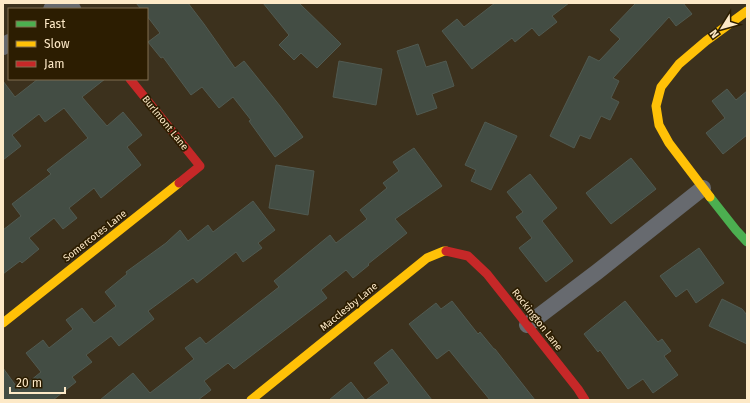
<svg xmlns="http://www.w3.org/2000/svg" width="750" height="403" font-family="'Fira Sans',sans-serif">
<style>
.building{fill:#434d44;stroke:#515a51}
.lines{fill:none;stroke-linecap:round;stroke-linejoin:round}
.street{stroke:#676a6f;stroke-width:16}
.fast{stroke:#4caf50;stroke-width:9}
.slow{stroke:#ffc107;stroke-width:9}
.jam{stroke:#c62828;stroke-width:9}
.labels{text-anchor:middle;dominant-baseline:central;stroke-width:3.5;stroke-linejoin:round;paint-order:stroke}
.street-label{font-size:10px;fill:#fde9c7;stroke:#2c1d01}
</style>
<rect width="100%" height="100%" fill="#3c311d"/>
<!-- building -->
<path class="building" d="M136 3H188L204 24 235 68 244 61 280 106 303 137 275 157 249 121 251 120 233 97 219 108 202 87 191 95 163 57 161 58 148 42 160 33 147 16V9H141Z
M263 3H299L341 44 317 68 301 53 294 60 279 45 289 35Z
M495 3H569L552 16 557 22 539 36 532 28 515 42 512 38 472 69 442 31 457 19 464 27Z
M636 3H683L692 14 676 26 669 17 613 78 619 81 611 98 619 102 610 120 601 116 590 139 580 135 574 148 550 136 589 56 599 61 620 39 610 30Z
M418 44 426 67 446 61 454 86 432 94 437 108 417 115 397 51Z
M339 61 382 69 376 105 333 97Z
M38 79H105L82 97 107 126 123 112 142 135 127 147 141 165 101 198 94 188 69 208 77 218 63 229 54 218 29 238 39 249 22 263 20 261 3 274V230L21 216 12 204 51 174 47 170 88 138 64 108 45 122 39 114 12 135 21 146 3 160V81L15 97Z
M727 89 736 100 747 91V135L723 154 706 133 725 118 712 101Z
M485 122 517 136 491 190 471 181 476 170 465 165Z
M414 148 442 186 395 219 407 233 368 264 369 265 353 278 346 270 321 290 327 298 234 369 228 363 204 381 211 390 198 400H100L133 373 150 393 194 359 185 348 200 337 206 344 279 287 274 281 330 235 336 243 367 219 360 210 387 188 383 183 399 171 393 162Z
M631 158 656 189 611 224 586 193Z
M276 165 314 171 308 215 269 208Z
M530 174 557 208 542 221 573 261 546 282 519 248 532 238 516 217 523 212 507 192Z
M253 201 275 230 258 243 262 248 243 262 236 252 197 283 193 278 148 311 154 319 119 346 111 336 86 355 92 362 72 377 76 382 53 400H3V368L19 390 41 372 26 353 43 340 49 348 73 329 66 320 82 308 94 323 116 306 105 292 127 274 126 272 166 243 180 230 188 241 208 225 213 232Z
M699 248 724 283 696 303 687 289 676 297 660 276Z
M722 299 742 309 747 315V344L709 326Z
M452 301 478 334 480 332 494 349H495L535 400H490L449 350 437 359 409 324 436 303 441 309Z
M625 301 658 342 662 339 671 351 664 356 678 375 653 393 643 379 628 389 600 350 598 352 584 334Z
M392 349 432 400H366L389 383 374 363Z
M351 382 365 400H329Z"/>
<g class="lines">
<!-- street -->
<path class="street" d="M69 3 73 9
M51 9 58 3
M3 47 9 42
M527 325 597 272 703 188"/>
<!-- fast -->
<path class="fast" d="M710 197 736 230 747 242"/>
<!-- slow -->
<path class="slow" d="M710 197 669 143 659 125 656 106 661 87 679 64 706 41 747 11
M3 323 179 183
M251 400 427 258 444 251H446"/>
<!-- jam -->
<path class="jam" d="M130 79 200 166 179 183
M446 251 468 256 487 274 578 389 585 400"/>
</g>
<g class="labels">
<!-- street labels -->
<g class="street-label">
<text transform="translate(165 123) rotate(51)">Burlmont Lane</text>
<text transform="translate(95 236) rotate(-38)">Somercotes Lane</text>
<text transform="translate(349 307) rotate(-39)">Macclesby Lane</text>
<text transform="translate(537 320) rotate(52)">Rockington Lane</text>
</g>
</g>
<!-- border -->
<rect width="750" height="403" fill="none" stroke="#fde9c7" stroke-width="8"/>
<!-- legend -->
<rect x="8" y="8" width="140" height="72" fill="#2c1d01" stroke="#806f50"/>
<rect x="16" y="21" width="20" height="6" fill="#4caf50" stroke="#806f50"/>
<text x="44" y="28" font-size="12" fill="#fde9c7">Fast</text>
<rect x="16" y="41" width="20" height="6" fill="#ffc107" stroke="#806f50"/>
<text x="44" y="48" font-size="12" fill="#fde9c7">Slow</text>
<rect x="16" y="61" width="20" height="6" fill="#c62828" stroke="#806f50"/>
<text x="44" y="68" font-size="12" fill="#fde9c7">Jam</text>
<!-- north arrow -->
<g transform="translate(722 28) rotate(233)" stroke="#2c1d01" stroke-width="3" paint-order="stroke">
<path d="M0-3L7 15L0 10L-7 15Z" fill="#fde9c7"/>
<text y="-6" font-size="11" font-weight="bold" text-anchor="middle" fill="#fde9c7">N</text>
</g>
<!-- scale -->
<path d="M10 387v6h55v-6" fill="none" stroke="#fde9c7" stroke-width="2"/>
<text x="16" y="387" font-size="12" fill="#fde9c7" stroke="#2c1d01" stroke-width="3" paint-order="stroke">20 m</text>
</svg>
